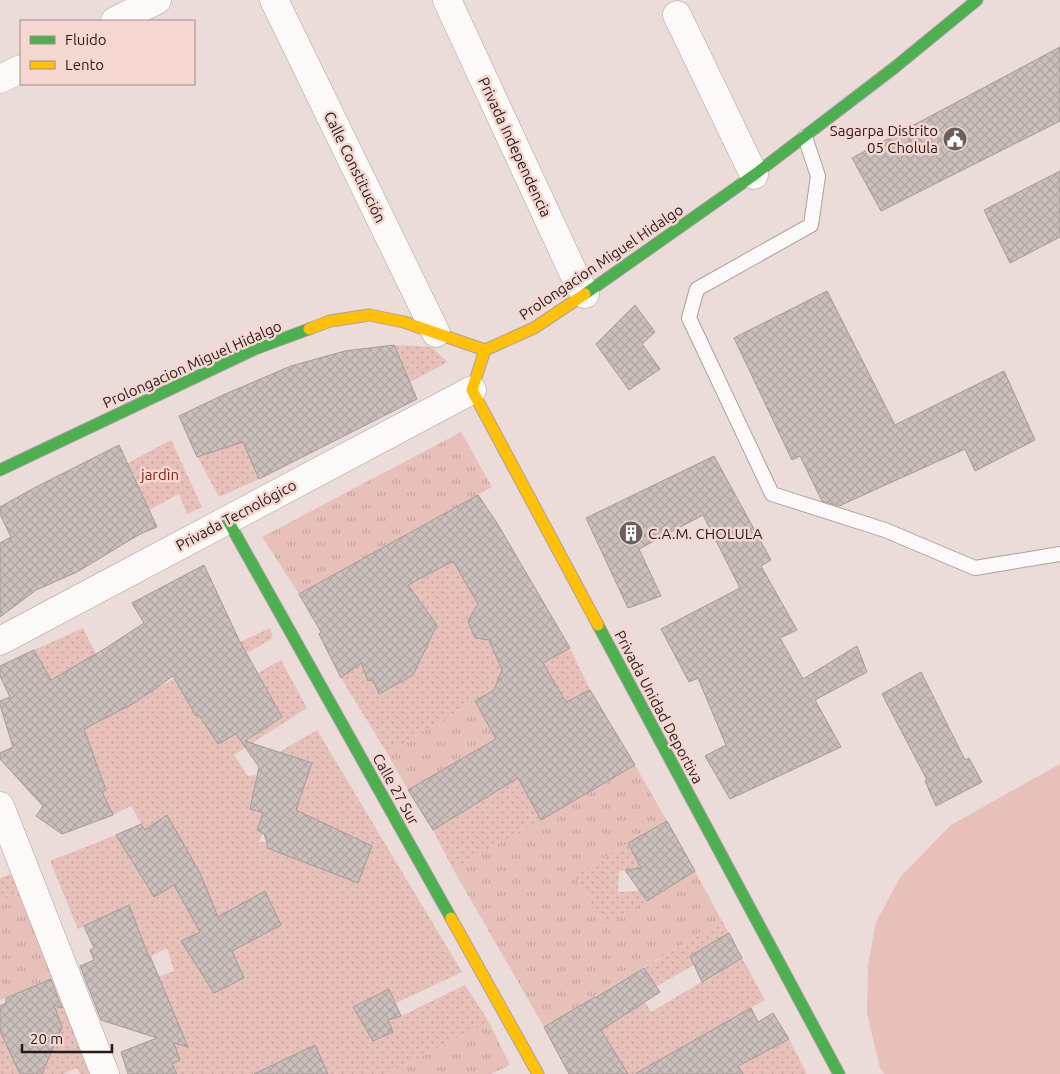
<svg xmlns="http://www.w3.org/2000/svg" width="1060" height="1074" font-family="Ubuntu,sans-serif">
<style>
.grass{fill:url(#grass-tufts)}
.garden{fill:url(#garden-dots)}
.pitch{fill:#e7c0b9}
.building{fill:url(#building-cross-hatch);stroke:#a49996}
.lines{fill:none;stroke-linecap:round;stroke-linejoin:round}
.lane-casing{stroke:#aca09e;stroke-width:16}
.street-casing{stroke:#aca09e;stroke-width:29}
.fast-casing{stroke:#aca09e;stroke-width:13}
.slow-casing{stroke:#aca09e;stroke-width:13}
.lane{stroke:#fcfaf9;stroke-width:14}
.street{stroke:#fcfaf9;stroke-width:28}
.fast{stroke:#4caf50;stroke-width:11}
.slow{stroke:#ffc107;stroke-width:11}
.labels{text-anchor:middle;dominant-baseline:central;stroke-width:5;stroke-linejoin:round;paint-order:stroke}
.poi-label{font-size:15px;fill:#261b19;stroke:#f4d7d1;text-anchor:end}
.street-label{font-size:15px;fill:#261b19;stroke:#f4d7d1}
.park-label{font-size:15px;fill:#872316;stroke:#f4d7d1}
</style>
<defs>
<pattern id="grass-tufts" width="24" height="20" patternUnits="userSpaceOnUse" patternTransform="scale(1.25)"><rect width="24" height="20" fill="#e7c0b9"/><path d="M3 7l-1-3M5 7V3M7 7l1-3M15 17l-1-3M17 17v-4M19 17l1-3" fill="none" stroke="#c6a49e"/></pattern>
<pattern id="garden-dots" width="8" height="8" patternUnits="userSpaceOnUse" patternTransform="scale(1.25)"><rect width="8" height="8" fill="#e7c0b9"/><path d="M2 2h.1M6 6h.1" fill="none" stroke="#c6a49e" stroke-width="1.8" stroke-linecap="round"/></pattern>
<pattern id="building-cross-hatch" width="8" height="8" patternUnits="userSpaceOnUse" patternTransform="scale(1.25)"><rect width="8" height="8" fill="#cbbfbc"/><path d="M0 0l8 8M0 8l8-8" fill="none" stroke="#aea4a1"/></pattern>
</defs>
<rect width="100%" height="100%" fill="#ecdcd9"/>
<!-- grass -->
<path class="grass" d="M461 432 492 487 299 594 262 537Z
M475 701 496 739 408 790 387 753Z
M635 765 667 821 628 843 575 876 605 926 695 871 722 921 544 1027 453 869Z
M23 892 55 977 0 1000V901Z
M489 1022 510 1065 491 1074H387Z"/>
<!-- garden -->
<path class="garden" d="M394 345 431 347 448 362 410 382Z
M171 440 202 507 187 514 179 494 149 510 128 463Z
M243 442 259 479 219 497 196 454Z
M489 541 517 557 467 585 478 604C470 618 468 622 475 638L491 641 500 652 496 657 502 670 499 677 503 685 475 701 387 753 341 678 361 663 368 680H373L379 693 413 675 437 626 408 585Z
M83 628 96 654 66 671 50 679 34 650Z
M270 628 273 638 247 653 178 685 196 716 211 708 236 734 243 743 282 717 258 673 281 660 307 708 234 755 248 776 257 775 251 809 263 813 257 829 263 833 259 842H267L269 849 358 883 296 810 312 763 279 752 317 730 462 972 396 1003 389 989 353 1007 373 1041 393 1032 388 1020 401 1016 465 985 489 1022 387 1074H328L315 1045 259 1072 260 1074H177L172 1064 180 1060 174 1044 184 1039 105 997 174 971 167 948 149 957 138 926 123 933 115 912 78 929 50 861 116 835 149 891 173 880 174 885 215 960 198 968 214 993 244 978 230 952 281 925 265 892 218 917 167 815 145 830 131 806 113 815 102 792 106 789 96 762 71 737 156 688 193 669 240 642Z
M570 648 590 690 566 702 543 663Z
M496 739 541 820 453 869 433 830 498 790 474 751Z
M628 843 641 868 619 871 618 892 640 891 647 901 605 926 575 876Z
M11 874 23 892 0 901V878Z
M722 921 729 933 690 956 694 965 657 986 644 968Z
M742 958 765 1000 688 1044 694 1054 684 1069 675 1051 635 1074H582L616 1054 601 1030 609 1024 595 997 630 976 651 1012Z
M65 1002 95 1074H80L77 1068 63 1074H0V1031L14 1061 41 1049 46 1013Z
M789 1039 807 1074H743L738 1066Z"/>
<!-- pitch -->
<path class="pitch" d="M1060 764V1074H884L880 1068 867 1013 868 965 876 922 901 876 951 825Z"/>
<!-- building -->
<path class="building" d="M1060 47V121L881 211 852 158Z
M1060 171V237L1010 263 984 210Z
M827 291 895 425 1004 371 1035 440 975 471 965 449 839 506 822 501 800 456 792 460 734 338Z
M635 305 655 332 642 344 660 369 629 390 596 344Z
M394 345 417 399 259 479 243 442 197 457 179 416 223 395 291 366 345 351Z
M119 445 157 527 140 534 77 572 36 590 0 617V543L11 537 0 514V507L36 487Z
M714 456 771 560 761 566 797 630 780 638 803 679 857 646 867 672 815 700 841 747 730 799 705 756 726 745 698 678 689 682 661 629 740 588 703 515 639 549 661 596 628 608 586 518Z
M478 495 497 523 570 648 543 663 566 702 590 690 635 765 541 820 518 778 433 830 408 790 496 739 475 701 494 690 502 670 489 640 475 638 468 621 478 604 453 561 408 585 437 625 413 675 379 694 373 680 368 681 361 663 341 678 319 634 321 632 299 594Z
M204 565 239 640 282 717 245 741 312 763 296 810 372 846 358 883 267 848V842L264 834 257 830 263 813 250 809 259 767 236 734 218 744 199 715 196 716 173 676 136 702 84 729 106 790 102 792 113 815 62 834 36 816 43 806 0 759V753L13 747 0 705V701L10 697 0 676V666L34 650 51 680 106 648 144 623 132 603Z
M921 672 965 760 969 758 982 782 936 806 925 781 927 780 882 694Z
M167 815 200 873 218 917 265 891 281 925 232 951 244 978 214 993 181 941 200 932 174 885 154 897 116 835 141 824 145 830Z
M667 821 695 871 647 901 625 870 641 868 628 843Z
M129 905 149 957 150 956 188 1047 174 1043 180 1060 172 1064 177 1074H128L121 1052 157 1038 101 1020 80 966 94 960 90 950 94 948 84 926Z
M729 933 742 958 702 982 690 956Z
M644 968 660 992 601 1030 628 1074H569L544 1027 595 997V998Z
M51 979 62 1008 54 1005 62 1027 42 1074H20L0 1031V1006L6 1003V998Z
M389 989 401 1016 388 1020 393 1032 373 1041 353 1007Z
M751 1008 758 1022 773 1013 789 1039 738 1066 743 1074H635Z
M315 1045 328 1074H254Z"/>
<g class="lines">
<defs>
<path id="lane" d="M805 137 818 176 811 225 697 289 689 318 772 494 885 530 975 568 1060 554"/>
<path id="street" d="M274 0 436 333
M447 0 573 272 585 294
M677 15 754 175
M115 21 157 0
M0 79 21 69
M0 641 472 390
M0 806 105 1074"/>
<path id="fast" d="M585 294 754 175 894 68 977 0
M0 470 255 349 309 329
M227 519 451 918
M598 625 839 1074"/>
<path id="slow" d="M309 329 330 321 369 315 404 322 485 350 534 328 585 294
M485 350 472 390 598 625
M451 918 538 1074"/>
</defs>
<!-- lane casing -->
<use href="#lane" class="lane-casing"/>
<!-- street casing -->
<use href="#street" class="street-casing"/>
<!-- fast casing -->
<use href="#fast" class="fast-casing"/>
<!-- slow casing -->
<use href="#slow" class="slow-casing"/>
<!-- lane -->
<use href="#lane" class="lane"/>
<!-- street -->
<use href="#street" class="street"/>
<!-- fast -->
<use href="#fast" class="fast"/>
<!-- slow -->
<use href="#slow" class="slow"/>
</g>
<!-- icons -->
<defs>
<symbol id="civic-disc" viewBox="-11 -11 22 22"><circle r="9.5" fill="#6b5f5c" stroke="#f4d7d1"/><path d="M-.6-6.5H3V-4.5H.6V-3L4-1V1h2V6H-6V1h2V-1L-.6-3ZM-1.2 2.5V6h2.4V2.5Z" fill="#fff"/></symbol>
<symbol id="building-disc" viewBox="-11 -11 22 22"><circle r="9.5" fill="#6b5f5c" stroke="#f4d7d1"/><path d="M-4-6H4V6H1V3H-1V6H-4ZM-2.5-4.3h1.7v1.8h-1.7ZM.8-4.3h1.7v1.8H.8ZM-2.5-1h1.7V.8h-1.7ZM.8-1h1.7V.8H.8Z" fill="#fff"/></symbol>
</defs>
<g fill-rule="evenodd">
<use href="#civic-disc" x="941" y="125" width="28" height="28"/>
<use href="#building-disc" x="617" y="519" width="28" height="28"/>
</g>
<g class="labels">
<!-- poi labels -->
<g class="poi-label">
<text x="938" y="130">Sagarpa Distrito<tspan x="938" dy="17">05 Cholula</tspan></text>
<text x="648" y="533" text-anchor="start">C.A.M. CHOLULA</text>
</g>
<!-- street labels -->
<g class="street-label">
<text transform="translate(515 147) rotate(65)">Privada Independencia</text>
<text transform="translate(355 167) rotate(64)">Calle Constitución</text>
<text transform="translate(601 262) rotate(-34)">Prolongacion Miguel Hidalgo</text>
<text transform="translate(192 364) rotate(-24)">Prolongacion Miguel Hidalgo</text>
<text transform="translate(236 515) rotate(-28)">Privada Tecnológico</text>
<text transform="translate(659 707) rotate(62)">Privada Unidad Deportiva</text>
<text transform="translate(396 789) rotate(61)">Calle 27 Sur</text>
</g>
<!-- park labels -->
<g class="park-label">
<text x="160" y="474">jardìn</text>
</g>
</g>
<!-- legend -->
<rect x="20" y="20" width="175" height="65" fill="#f4d7d1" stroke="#a28c87"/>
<rect x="30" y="36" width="25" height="8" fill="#4caf50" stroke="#a28c87"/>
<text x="65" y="45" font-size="15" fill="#261b19">Fluido</text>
<rect x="30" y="61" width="25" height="8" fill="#ffc107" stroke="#a28c87"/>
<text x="65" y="70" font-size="15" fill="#261b19">Lento</text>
<!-- scale -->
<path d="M22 1044v8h90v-8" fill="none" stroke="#261b19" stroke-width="2.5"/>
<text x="30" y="1044" font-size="15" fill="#261b19" stroke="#f4d7d1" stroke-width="4" paint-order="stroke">20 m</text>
</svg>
